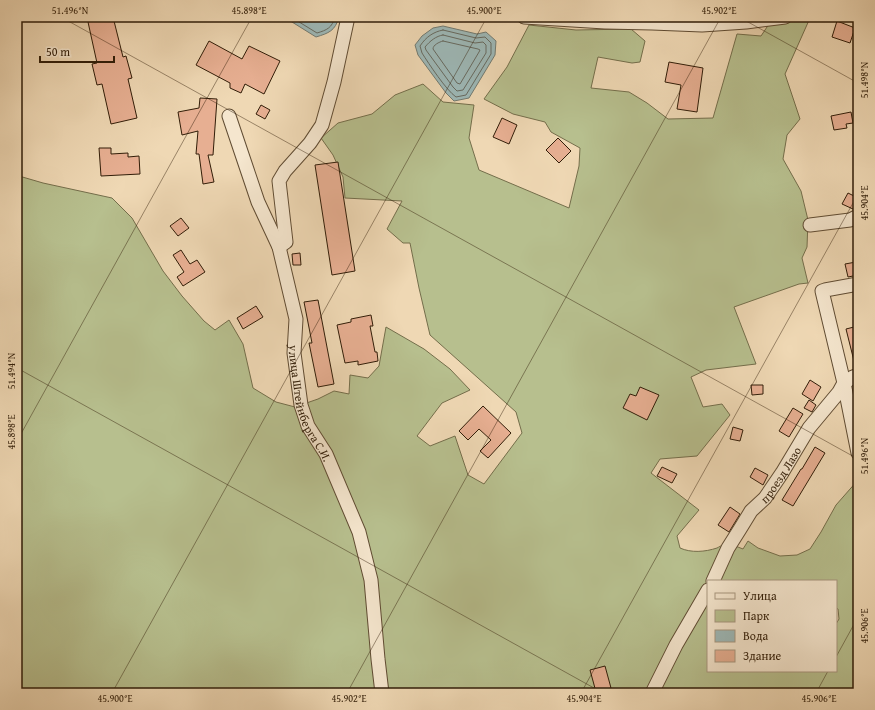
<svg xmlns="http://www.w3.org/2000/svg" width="875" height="710" font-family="'Gentium Book Plus',serif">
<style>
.green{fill:#b7bf8e;stroke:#746e4b;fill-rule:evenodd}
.water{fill:#9db8b7;stroke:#727a71}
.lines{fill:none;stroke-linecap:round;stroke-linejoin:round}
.shore{stroke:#676a60;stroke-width:1}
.building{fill:#e7af92;stroke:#311d08}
.minor-casing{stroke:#604c33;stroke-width:15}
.minor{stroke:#f5e6ce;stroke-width:13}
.ticks{fill:none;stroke:#311d08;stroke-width:1;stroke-opacity:0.45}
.labels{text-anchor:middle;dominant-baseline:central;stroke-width:4;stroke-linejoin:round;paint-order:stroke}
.street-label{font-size:12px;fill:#311d08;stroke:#f5e6ce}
.neatline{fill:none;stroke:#311d08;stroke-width:1.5}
.ticks-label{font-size:10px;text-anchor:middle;fill:#311d08}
</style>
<rect width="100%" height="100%" fill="#efd8b4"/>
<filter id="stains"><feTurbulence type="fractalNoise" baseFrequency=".005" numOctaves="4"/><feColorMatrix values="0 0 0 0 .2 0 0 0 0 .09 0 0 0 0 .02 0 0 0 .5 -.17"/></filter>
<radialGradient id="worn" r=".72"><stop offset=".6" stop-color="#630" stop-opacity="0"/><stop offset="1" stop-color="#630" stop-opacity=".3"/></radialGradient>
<!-- green -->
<path class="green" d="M810 18 785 74 800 119 787 135 783 159 801 191 808 220 807 247 802 258 808 283 799 284 734 307 756 364 706 370 691 377 703 407 722 404 730 415 697 456 660 459 651 473 699 510 677 536 680 548C691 553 705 552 717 548 719 547 722 545 725 544 731 544 738 547 743 549L748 541 758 548 780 556 797 555 810 549 821 532 836 505 858 480V693H17V182L19 176 43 183 112 198 132 218 163 271 182 296 204 321 215 330 229 320 243 344 253 388 276 402 295 407 318 399 334 391 349 394 350 375 368 378 379 366 386 327 424 349 450 369 470 390 442 403 417 436 430 446 455 436 468 475 484 484 522 433 516 412 430 335 419 288 410 243H403L387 229 402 201 345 198 343 177 333 155 321 138 338 123 372 114 395 95 423 84 443 102 474 105 469 138 479 170 569 208 579 166 580 148 551 132 545 122 513 114 484 99 507 67 529 25 576 30 631 29 645 41 640 62 632 63 598 57 591 88 629 92 647 103 668 119 713 118 737 34 761 36 771 21ZM708 581H836V608L838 609 839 619 836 624V671H708Z"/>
<!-- water -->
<path class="water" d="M284 17H339C335 31 329 33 316 37Z
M443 26 477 34 486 32 496 41 495 55 469 98 454 101 446 93 418 55 415 45 422 36 433 28Z"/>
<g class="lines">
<!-- shore -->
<path class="shore" d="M291 17 317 33C327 30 332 28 335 17
M443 30 476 38 485 37 491 43V54L466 95 456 97C446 90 429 64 422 53L420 46C426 37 433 32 443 30Z
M443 35 475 43 483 42 486 45V53L463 90 457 91 453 87 426 50 425 47C430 41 436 36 443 35Z
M443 41 478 49 480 50 479 52 460 84 457 83 433 49C433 45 439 42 443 41Z"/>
</g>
<!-- building -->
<path class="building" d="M110 17H113L123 57 126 56 132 78 128 79 137 118 111 124 102 84 97 85 92 64 97 63 88 22Z
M837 21 855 28 850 43 832 37Z
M209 41 242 59 249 46 280 61 264 94 245 84 241 93 230 88V83L196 65Z
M669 62 703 68 697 112 677 109 681 85 665 82Z
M200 98 217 99 213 155H208L214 182 203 184 199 154H196L198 131 182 135 178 112 199 108Z
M261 105 270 110 265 119 256 114Z
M851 112 853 123 846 124 847 128 834 130 831 116Z
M502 118 517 125 509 144 493 137Z
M558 138 571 151 559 163 546 150Z
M99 148H111V154L128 153V157L139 156 140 174 101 176Z
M338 162 355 271 332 275 315 165Z
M848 193 858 198V208L853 209 842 204Z
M181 218 189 228 178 236 170 226Z
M181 250 190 264 197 260 205 272 183 286 177 277 184 272 173 255Z
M300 253 301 265H293L292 254Z
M856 262 858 275 848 277 845 264Z
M318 300 334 384 318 387 309 343H312L304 302Z
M256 306 263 317 243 329 237 318Z
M371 315 373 326H370L375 352H377L378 361 358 365V361L345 363 337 325 351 322V319Z
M858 326V365H855L846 329Z
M810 380 821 387 813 401 802 394Z
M751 385H763V394L752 395Z
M640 387 659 395 647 420 623 408 630 394 636 396Z
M809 400 816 405 812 412 804 408Z
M483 406 511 433 488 458 480 451 491 440 479 429 468 440 459 431Z
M793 408 803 414 789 437 779 431Z
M733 427 743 430 740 441 730 439Z
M815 447 825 453 793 506 782 500 801 469H802Z
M662 467 677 474 672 483 657 476Z
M755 468 768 475 763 485 750 477Z
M730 507 740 514 729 532 718 525Z
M605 666 611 688 596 692 590 670Z"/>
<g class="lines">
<defs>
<g id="minor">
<path d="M524 17 605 22 652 23 702 25 746 22 785 17"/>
<path id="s1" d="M229 116 258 202 279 247 296 319 294 353 301 405 308 426 326 454 359 532 371 580 378 659 382 693"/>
<path d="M810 225 850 220 858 216"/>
<path d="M279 247 286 242 279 181 285 171 310 143 322 125 334 82 348 17"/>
<path d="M858 284 825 290 822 291 844 383 858 453"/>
<path id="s2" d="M713 581 728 548 740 529 751 511 765 498 782 473 809 428 839 392 844 383 853 377 858 375"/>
<path d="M652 693 676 645 708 590"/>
</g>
</defs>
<!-- minor casing -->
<use href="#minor" class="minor-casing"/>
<!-- minor -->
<use href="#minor" class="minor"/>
</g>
<!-- ticks -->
<path class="ticks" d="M61 17 858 459M739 17 858 83M17 18V17M17 368 603 693M17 441 252 17M836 657 858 617M112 693 487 17M347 693 721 17M581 693 858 194M816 693 828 671"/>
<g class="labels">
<!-- street labels -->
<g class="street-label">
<text stroke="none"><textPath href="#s1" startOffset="302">улица Штейнберга С.И.</textPath></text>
<text stroke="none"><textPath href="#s2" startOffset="127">проезд Лазо</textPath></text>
</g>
</g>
<!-- margin -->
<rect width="875" height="710" fill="none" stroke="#efd8b4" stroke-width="44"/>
<!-- legend -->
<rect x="707" y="580" width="130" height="92" fill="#f5e6ce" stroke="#a7967f"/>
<rect x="715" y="593" width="20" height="6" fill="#f5e6ce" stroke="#a7967f"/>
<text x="743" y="600" font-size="12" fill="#311d08">Улица</text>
<rect x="715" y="610" width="20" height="12" fill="#b7bf8e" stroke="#a7967f"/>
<text x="743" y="620" font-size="12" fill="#311d08">Парк</text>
<rect x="715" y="630" width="20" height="12" fill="#9db8b7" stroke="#a7967f"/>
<text x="743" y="640" font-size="12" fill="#311d08">Вода</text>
<rect x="715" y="650" width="20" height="12" fill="#e7af92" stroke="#a7967f"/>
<text x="743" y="660" font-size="12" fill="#311d08">Здание</text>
<!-- scale -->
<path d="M40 56v6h74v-6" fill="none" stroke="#311d08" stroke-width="2"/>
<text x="46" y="56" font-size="12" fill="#311d08" stroke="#f5e6ce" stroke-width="3" paint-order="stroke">50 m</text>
<rect x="22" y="22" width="831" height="666" class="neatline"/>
<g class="ticks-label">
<text x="70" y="14">51.496°N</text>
<text x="249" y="14">45.898°E</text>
<text x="484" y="14">45.900°E</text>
<text x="719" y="14">45.902°E</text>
<text transform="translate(864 80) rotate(-90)" y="4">51.498°N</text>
<text transform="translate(864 203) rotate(-90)" y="4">45.904°E</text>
<text transform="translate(11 371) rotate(-90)" y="4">51.494°N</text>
<text transform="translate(11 432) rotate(-90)" y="4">45.898°E</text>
<text transform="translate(864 456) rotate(-90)" y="4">51.496°N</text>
<text transform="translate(864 626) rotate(-90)" y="4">45.906°E</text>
<text x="115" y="702">45.900°E</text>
<text x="349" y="702">45.902°E</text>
<text x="584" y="702">45.904°E</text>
<text x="819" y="702">45.906°E</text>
</g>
<rect width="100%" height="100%" filter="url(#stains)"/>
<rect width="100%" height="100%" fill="url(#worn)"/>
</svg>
